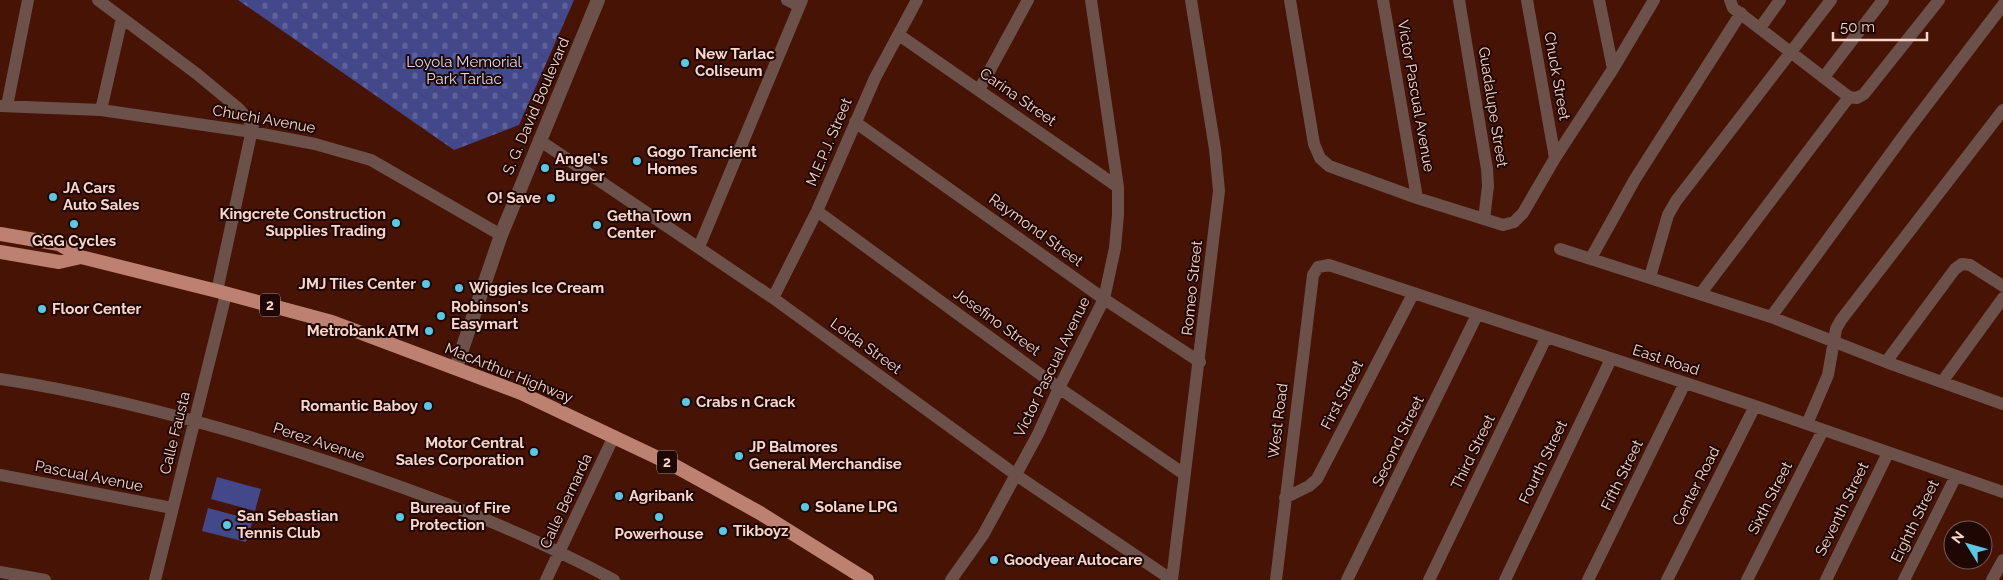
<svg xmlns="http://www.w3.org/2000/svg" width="2003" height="580" font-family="Raleway,sans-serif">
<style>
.cemetery{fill:url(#cemetery-stones)}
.pitch{fill:#43488b}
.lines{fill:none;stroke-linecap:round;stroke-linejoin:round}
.minor{stroke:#6b5149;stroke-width:12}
.tertiary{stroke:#6b5149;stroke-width:14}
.trunk{stroke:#bc8170;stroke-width:14}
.poi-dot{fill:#59c8e5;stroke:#1f0803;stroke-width:2}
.labels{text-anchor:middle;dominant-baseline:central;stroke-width:4;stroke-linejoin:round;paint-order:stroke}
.shield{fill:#1f0803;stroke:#b8988f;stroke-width:1}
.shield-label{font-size:14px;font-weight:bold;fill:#f9d6cb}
.poi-label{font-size:15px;font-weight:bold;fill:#f9d6cb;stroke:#1f0803;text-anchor:start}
.park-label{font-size:15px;fill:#d5dbf7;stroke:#1f0803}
.street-label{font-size:15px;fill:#f9d6cb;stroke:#1f0803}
</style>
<defs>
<pattern id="cemetery-stones" width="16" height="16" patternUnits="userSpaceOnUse" patternTransform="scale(1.25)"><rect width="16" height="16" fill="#43488b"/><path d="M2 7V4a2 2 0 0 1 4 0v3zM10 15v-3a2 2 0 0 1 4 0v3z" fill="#5f629a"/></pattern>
</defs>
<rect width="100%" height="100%" fill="#471304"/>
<!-- cemetery -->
<path class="cemetery" d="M238 0H574L519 125 454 150Z"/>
<!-- pitch -->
<path class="pitch" d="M217 477 261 489 255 511 211 499Z
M208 508 253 520 246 542 202 531Z"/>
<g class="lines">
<!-- minor -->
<path class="minor" d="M98 0 197 74 238 108 253 125 217 291
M787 0 799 6
M1290 0 1314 144 1320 158 1329 166 1417 198 1503 225 1514 222 1523 213 1555 158 1613 69 1654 0
M1383 0 1417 198
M1459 0 1487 169 1488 186 1484 219
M1527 0 1555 158
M1599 0 1613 69
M1730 0 1733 8 1849 97 1857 98 1864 94 1939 0
M1760 28 1780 0
M899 35 1118 187
M1824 77 1883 0
M979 90 1028 0
M0 106 101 110 252 132 315 144 371 160 501 235
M7 106 28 0
M101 110 122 18
M855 122 1104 299 1200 362
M539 140 773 298 1016 475 1172 580
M817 211 1059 388 1184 474
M699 247 802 0
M1560 249 1771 317 1886 362 2003 404
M1591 258 1635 179 1741 13
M1650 277 1668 215 1676 201 1831 0
M1701 293 1849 97
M773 298 817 211 875 78 917 0
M1771 317 1907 131 2003 5
M1886 362 1955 269 1962 264 1970 265 2003 286
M0 379C113 396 224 427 332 463 430 496 523 531 614 580
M1942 382 2003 298
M1807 424 1828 375 1836 329 1841 320 2003 110
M0 475 172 508
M1285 498 1309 486 1317 479 1413 294
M0 572 45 580
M155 580 226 294
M546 580 614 436
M951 580 983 535 994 515 1038 434 1059 388 1104 299 1115 248 1118 215V187L1091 0
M1172 580 1219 191 1215 149 1191 0
M1276 580 1313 275 1318 267 1329 265 1755 406 2003 492
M1347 580 1477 315
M1429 580 1546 338
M1505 580 1611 359
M1588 580 1685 383
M1667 580 1755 406
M1747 580 1823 430
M1826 580 1888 453
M1904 580 1956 476
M1992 580 2003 560"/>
<!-- tertiary -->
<path class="tertiary" d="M456 367 501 235 598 0"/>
<!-- trunk -->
<path class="trunk" d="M0 234 59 244 81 257 217 291 332 322 521 393 675 466 760 513 867 580
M0 252 59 262 81 257"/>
</g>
<!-- markers -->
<g class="poi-dot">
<circle cx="685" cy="63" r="5"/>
<circle cx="637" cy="161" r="5"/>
<circle cx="545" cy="168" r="5"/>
<circle cx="53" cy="197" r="5"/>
<circle cx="551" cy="198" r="5"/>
<circle cx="396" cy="223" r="5"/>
<circle cx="74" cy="224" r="5"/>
<circle cx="597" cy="225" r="5"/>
<circle cx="426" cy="284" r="5"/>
<circle cx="459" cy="288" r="5"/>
<circle cx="42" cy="309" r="5"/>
<circle cx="441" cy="316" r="5"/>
<circle cx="429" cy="331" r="5"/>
<circle cx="686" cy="402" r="5"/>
<circle cx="428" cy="406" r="5"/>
<circle cx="534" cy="452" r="5"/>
<circle cx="739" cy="456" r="5"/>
<circle cx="619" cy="496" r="5"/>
<circle cx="805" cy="507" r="5"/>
<circle cx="400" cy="517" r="5"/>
<circle cx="659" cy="517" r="5"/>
<circle cx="227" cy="525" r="5"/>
<circle cx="723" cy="531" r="5"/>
<circle cx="994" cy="560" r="5"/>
</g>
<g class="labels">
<!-- shield labels -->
<g class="shield">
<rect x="260" y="293.5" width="20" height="23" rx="4"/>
<rect x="657" y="450.5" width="20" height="23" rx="4"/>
</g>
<g class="shield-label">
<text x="270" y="305">2</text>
<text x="667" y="462">2</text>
</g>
<!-- poi labels -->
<g class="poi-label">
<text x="695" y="54">New Tarlac<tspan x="695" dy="17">Coliseum</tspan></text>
<text x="647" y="152">Gogo Trancient<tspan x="647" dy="17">Homes</tspan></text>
<text x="555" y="159">Angel's<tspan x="555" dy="17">Burger</tspan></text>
<text x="63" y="188">JA Cars<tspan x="63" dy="17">Auto Sales</tspan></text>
<text x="541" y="198" text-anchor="end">O! Save</text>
<text x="386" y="214" text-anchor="end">Kingcrete Construction<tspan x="386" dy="17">Supplies Trading</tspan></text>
<text x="607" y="216">Getha Town<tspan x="607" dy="17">Center</tspan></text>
<text x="74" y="241" text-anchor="middle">GGG Cycles</text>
<text x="416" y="284" text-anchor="end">JMJ Tiles Center</text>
<text x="469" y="288">Wiggies Ice Cream</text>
<text x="451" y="307">Robinson's<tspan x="451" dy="17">Easymart</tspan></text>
<text x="52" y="309">Floor Center</text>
<text x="419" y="331" text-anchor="end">Metrobank ATM</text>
<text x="696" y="402">Crabs n Crack</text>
<text x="418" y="406" text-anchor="end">Romantic Baboy</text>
<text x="524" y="443" text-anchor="end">Motor Central<tspan x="524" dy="17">Sales Corporation</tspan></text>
<text x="749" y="447">JP Balmores<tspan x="749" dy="17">General Merchandise</tspan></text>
<text x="629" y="496">Agribank</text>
<text x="815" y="507">Solane LPG</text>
<text x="410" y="508">Bureau of Fire<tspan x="410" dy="17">Protection</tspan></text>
<text x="237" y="516">San Sebastian<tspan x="237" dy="17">Tennis Club</tspan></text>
<text x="733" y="531">Tikboyz</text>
<text x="659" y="534" text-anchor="middle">Powerhouse</text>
<text x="1004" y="560">Goodyear Autocare</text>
</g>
<!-- park labels -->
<g class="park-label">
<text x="464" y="62">Loyola Memorial<tspan x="464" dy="17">Park Tarlac</tspan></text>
</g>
<!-- street labels -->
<g class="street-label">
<text transform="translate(1557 76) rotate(80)">Chuck Street</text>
<text transform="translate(1416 96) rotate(80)">Victor Pascual Avenue</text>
<text transform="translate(1018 97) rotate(35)">Carina Street</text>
<text transform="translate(536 106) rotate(-67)">S. G. David Boulevard</text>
<text transform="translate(1493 107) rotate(81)">Guadalupe Street</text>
<text transform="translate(264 119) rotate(10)">Chuchi Avenue</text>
<text transform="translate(829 142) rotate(-67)">M.E.P.J. Street</text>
<text transform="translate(1036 230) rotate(36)">Raymond Street</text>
<text transform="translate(1192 288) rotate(-84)">Romeo Street</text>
<text transform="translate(997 322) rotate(36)">Josefino Street</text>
<text transform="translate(866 346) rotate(36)">Loida Street</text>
<text transform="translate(1666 360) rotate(18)">East Road</text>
<text transform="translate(1052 367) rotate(-64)">Victor Pascual Avenue</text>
<text transform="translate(509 373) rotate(22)">MacArthur Highway</text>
<text transform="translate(1342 395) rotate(-63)">First Street</text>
<text transform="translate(1278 421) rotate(-83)">West Road</text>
<text transform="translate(175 433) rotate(-76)">Calle Fausta</text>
<text transform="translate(1398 441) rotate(-64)">Second Street</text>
<text transform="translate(319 442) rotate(18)">Perez Avenue</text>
<text transform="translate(1473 452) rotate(-64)">Third Street</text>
<text transform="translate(1543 462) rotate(-64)">Fourth Street</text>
<text transform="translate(1622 475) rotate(-64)">Fifth Street</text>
<text transform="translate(89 476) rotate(11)">Pascual Avenue</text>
<text transform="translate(1696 486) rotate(-63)">Center Road</text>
<text transform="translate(1770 498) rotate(-63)">Sixth Street</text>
<text transform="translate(566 501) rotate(-65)">Calle Bernarda</text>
<text transform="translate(1842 509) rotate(-64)">Seventh Street</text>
<text transform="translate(1915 521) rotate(-64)">Eighth Street</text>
</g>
</g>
<!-- north arrow -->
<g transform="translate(1968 545) rotate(307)"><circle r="24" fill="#1f0803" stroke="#765a53"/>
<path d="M0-4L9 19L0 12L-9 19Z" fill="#59c8e5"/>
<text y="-8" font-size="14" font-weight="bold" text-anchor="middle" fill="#f9d6cb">N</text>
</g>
<!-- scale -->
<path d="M1833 32v8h94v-8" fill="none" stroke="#f9d6cb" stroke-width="2.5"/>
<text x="1840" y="32" font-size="15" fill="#f9d6cb" stroke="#1f0803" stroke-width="4" paint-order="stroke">50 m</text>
</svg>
